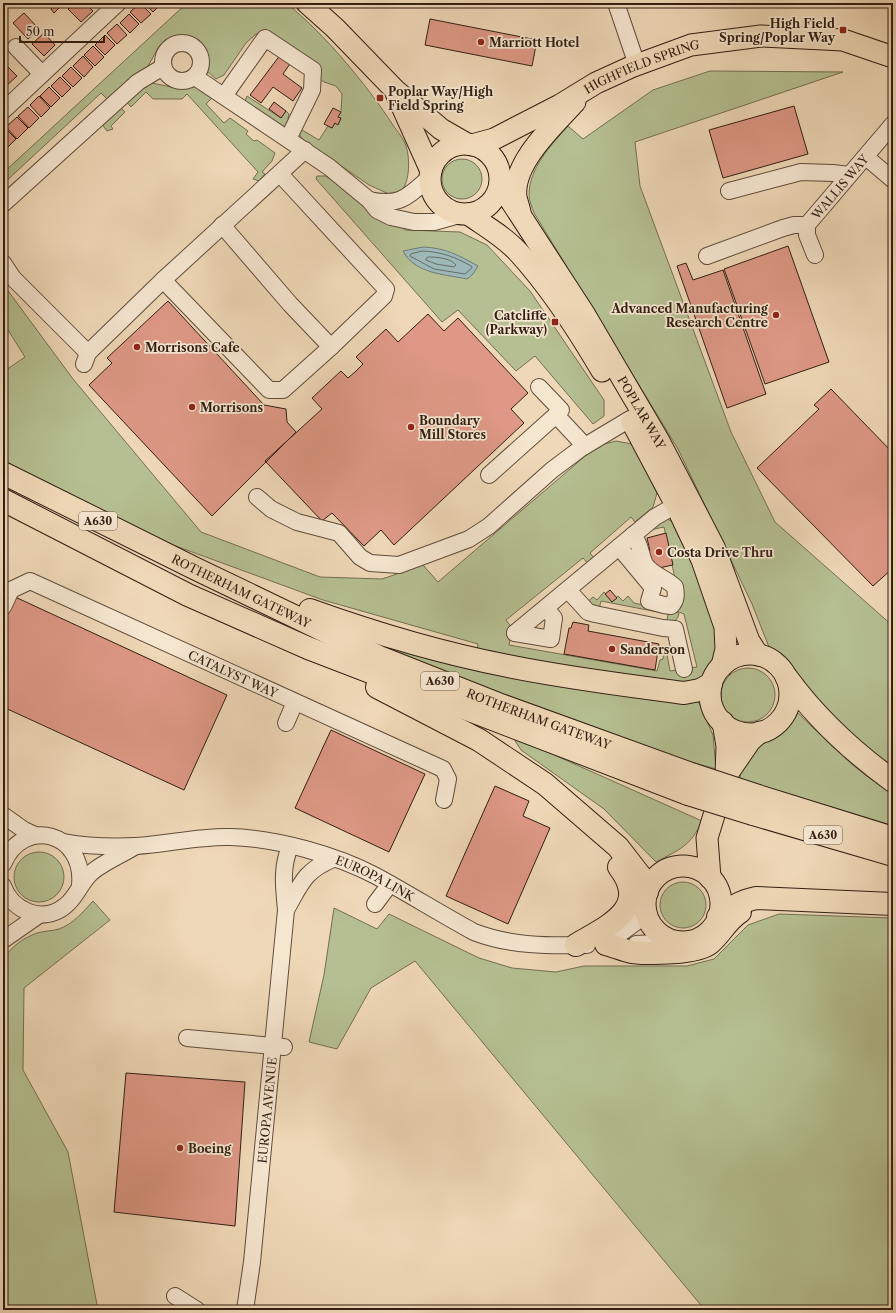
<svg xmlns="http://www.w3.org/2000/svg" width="896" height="1313" font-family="'Libre Caslon Text',serif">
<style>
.green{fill:#b5bf91;stroke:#736e52}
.water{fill:#9db8b8;stroke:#727a76}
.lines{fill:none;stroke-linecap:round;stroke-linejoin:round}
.shore{stroke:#676b65;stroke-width:1}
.building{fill:#de9885;stroke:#311e12}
.minor-casing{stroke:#604c3b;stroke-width:18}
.major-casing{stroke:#311e12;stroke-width:23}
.highway-casing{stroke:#311e12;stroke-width:24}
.minor{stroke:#f5e6d0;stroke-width:16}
.major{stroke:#efd8b7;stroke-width:21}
.highway{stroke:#efd8b7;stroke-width:22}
.highway-bridge-casing{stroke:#311e12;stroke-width:24;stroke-linecap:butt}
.highway-bridge{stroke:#efd8b7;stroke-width:22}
.poi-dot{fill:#8f2418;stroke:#f5e6d0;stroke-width:1.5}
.labels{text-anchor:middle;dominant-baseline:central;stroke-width:3.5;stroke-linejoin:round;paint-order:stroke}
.shield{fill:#f5e6d0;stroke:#6c5a4b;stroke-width:1}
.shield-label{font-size:11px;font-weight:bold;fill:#311e12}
.poi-label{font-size:12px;font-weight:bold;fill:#311e12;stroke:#f5e6d0;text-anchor:start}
.street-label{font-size:12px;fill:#311e12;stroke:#f5e6d0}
</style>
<rect width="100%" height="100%" fill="#efd8b7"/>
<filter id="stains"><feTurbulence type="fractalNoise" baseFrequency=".005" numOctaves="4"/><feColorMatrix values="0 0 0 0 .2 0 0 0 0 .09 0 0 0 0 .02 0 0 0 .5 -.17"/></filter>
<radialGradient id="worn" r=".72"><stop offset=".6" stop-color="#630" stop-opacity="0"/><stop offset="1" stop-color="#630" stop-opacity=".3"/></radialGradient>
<!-- green -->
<path class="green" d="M187 3H286C324 33 366 84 393 125 397 131 404 139 406 146 410 157 410 181 402 190 400 192 394 194 391 195L369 185 302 139 299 133 302 130 319 140 328 126 332 128 335 123 338 124 341 119 338 117 341 112 342 94 336 86 324 82 262 35 256 34 246 43 224 75 216 79 206 70 200 45C185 37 167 32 157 50 153 56 151 63 146 68 135 80 120 89 107 99L101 93 3 184V173Z
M710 71 843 72 635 142 640 186 731 432 775 522 893 626V767L868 751 824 711 797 674 769 647 752 604 678 449 534 213C532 207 529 201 529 195 529 168 551 145 568 126L583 139 653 90Z
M152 83 176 88 189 86 198 87 212 98 206 104 224 123 230 118 248 131 246 134 254 141 257 140 275 153 272 161 262 172 265 174 259 181 253 179 258 172 187 94 182 99H153L146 92 131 107 125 100 145 85Z
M247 96 281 118 286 111 289 114 288 118 289 125 284 128 245 101Z
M119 106 125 112 111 126 113 129 107 131 101 123Z
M442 179a20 20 0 1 1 40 0a20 20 0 1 1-40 0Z
M317 176H326L383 218 406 230 460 232 487 245 530 291 604 400V416L593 424 535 356 516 371 458 310 442 322 316 179Z
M3 284 73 379 201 532 320 577 382 579 423 565 438 582 597 446 616 441 632 444 657 493 653 507 635 522 631 517 590 553 595 559 589 565 583 558 506 620 512 628 509 645 657 671 660 660 663 659 664 648 666 649 670 671 697 667 684 614 674 610 680 602 664 527 650 530 649 528 667 519 674 522 701 577 718 638 715 657 707 672 695 682 680 686 476 654 478 644 323 600 154 538 3 463V372L25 357 3 322Z
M604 592 612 601 618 596 623 601 628 596 634 603 679 613 678 617 675 621H667L668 614 601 601 599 609 585 604 593 597 597 600Z
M367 641 698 701 713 735 716 769 625 743Z
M721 695a27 27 0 1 1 54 0a27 27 0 1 1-54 0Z
M795 710C825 739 856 773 893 793V826L740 779 742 763 759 745 777 735Z
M512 736 702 821C690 847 680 849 656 862L604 809 521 750Z
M14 877a25 25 0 1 1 50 0a25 25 0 1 1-50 0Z
M660 905a23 23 0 1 1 46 0a23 23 0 1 1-46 0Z
M93 901 110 920 24 988 23 1070 68 1152 98 1310H3V959C11 947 23 938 37 933 44 931 52 931 59 929 73 924 83 912 93 901Z
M334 908 377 929 389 914 479 958 512 968 556 972 584 966H687L714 959 748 925 779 914 893 918V1310H705L415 961 371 988 337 1049 309 1042 324 975Z"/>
<!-- water -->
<path class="water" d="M423 247C446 248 458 255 478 266L473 274 467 279C444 274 415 274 403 251Z"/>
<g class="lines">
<!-- shore -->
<path class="shore" d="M423 251C442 252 455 257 471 266L472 268 465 274 434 269 410 256 411 254Z
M428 257C436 257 451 258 456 265L454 267 436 264 426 260Z"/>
</g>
<!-- building -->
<path class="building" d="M57 3 62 5 54 13 51 9Z
M75 3H85L93 11 81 22 68 9Z
M140 3 151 14 141 23 130 12Z
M144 3H162L153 12Z
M24 13 39 29 28 39 13 23Z
M129 14 139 24 130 33 120 23Z
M430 19 537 40 532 66 425 45Z
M117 24 127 35 117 44 107 33Z
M44 33 55 45 44 56 32 44Z
M105 35 115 45 105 55 95 45Z
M93 46 104 57 95 66 84 55Z
M284 50 294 58 283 74 302 88 293 101 273 87 261 103 250 95Z
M83 56 93 67 84 77 73 66Z
M6 65 17 76 6 86 3 83V68Z
M71 67 82 78 73 87 62 76Z
M60 77 71 88 62 97 51 86Z
M49 87 60 98 51 107 40 96Z
M39 96 50 108 41 117 30 105Z
M274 102 286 111 281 118 269 109Z
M794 106 808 154 723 178 709 130Z
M28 107 39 118 29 128 18 116Z
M333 108 341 112 338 117 341 118 338 125 335 123 332 128 324 124Z
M17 117 28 128 17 139 6 127Z
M5 128 16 139 5 150 3 148V130Z
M788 246 829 362 765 384 724 269Z
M686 263 693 280 723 270 766 394 727 408 677 266Z
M168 301 264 405 286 409 287 422 296 432 212 516 89 385 112 363 107 358Z
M428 314 444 331 458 318 528 393 511 409 524 423 394 545 381 530 364 546 332 513 322 521 265 461 322 409 312 398 341 371 348 378 355 372 363 364 356 357 386 329 398 342Z
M3 351 8 359 3 362Z
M831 389 893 453V568L873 586 757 468 819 409 814 405Z
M666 533 673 565 654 569 646 552 650 551 647 538Z
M610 590 617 598 612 602 605 594Z
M13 596 227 695 184 790 3 707V617Z
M573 622 589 625 588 631 659 644 655 670 564 654 569 628H571Z
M331 730 425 774 389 852 295 808Z
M495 786 529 801 523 816 550 828 508 924 446 896Z
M126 1073 245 1082 235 1226 114 1212Z"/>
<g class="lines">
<defs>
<g id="minor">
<path d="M616 3 637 65"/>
<circle cx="182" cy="62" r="19"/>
<path d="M16 47 42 74"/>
<path d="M195 77 329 167 369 200 377 210 391 217 414 222H434L463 214"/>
<path d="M224 96 265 38 313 70 312 90 288 139"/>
<path d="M3 111 118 3"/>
<path d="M866 157 893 180"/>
<path d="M729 191 801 172 833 173 849 175"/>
<path d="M369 200C401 207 408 196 430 177"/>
<path d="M3 204 138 82 163 67"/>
<path d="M222 225 290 304 331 347 384 296 386 289 280 174"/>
<path id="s1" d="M815 255 807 235V225L893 124"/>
<path d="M707 256 783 228 794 225H807"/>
<path d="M3 263 13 278 88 353"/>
<path d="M163 280 269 390H283L331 347"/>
<path d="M84 364 88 353 163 280 305 150"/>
<path d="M539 387 561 410 556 415 585 446"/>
<path d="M489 475 556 415"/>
<path d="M257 497 271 509 297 522 339 533 360 557 370 563 399 565 469 539 489 526 552 470 580 449 630 419"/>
<path d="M619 547 653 588 649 601 664 605 671 606C677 600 676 594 675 587 666 578 652 575 645 564 640 554 641 544 633 535"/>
<path d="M568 590 588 612 595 614 663 628 675 629 684 669"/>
<path id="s2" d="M3 607 11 590 30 581 443 769 448 779 444 800"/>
<path d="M515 633 655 517 676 505"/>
<path d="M515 633 551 639 554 618 546 608"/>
<path d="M286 723 295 702"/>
<path d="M3 815 24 830 35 835"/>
<path id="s3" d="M64 842C85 846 114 847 136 846 168 844 199 836 230 837 276 838 336 855 376 876 409 894 441 914 474 932 510 946 548 946 587 945"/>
<path d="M3 864C24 815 85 833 80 885"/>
<path d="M3 886C12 911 43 924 65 906 77 897 80 883 91 873 102 863 123 854 136 846"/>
<path d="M375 904 390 884"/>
<path d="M286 910C301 884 304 871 333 859"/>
<path d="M3 940 39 915"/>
<path d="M606 944 636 922 646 911"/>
<path d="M636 944 655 943 669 939"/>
<path d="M187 1038 284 1047"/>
<path d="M175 1296 197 1310"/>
<path id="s4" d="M245 1310 252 1262 286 910C284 888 281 867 290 847"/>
</g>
<g id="major">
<path d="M307 3 335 28 395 90 441 129 467 144"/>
<path d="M396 93 431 171"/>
<circle cx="465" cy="179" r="35"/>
<path id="s5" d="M472 145 494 139 560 105 596 83 631 67 691 45 761 36 843 40 893 57"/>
<path id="s6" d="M500 184 585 315 659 441 714 547 749 641 758 655"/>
<path d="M520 212C519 207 517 202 516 197 512 163 554 125 575 102"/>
<path d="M468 214C485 226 505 237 519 253 551 288 578 330 602 371"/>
<path d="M632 422 676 505 702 560 725 627 726 649 722 666"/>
<circle cx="750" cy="694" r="40"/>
<path d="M726 776 750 741 760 732"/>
<circle cx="683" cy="904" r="38"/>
<path d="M710 878 707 838 726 776 727 746 723 722"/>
</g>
<g id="highway">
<path id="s7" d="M3 473 194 568 379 657 498 704 694 775"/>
<path d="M3 500 188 595 308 648 688 794"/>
<path d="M310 610C374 633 441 653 508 666 566 678 625 685 684 693L700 690 711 684"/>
<path d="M787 678C817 719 853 752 893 781"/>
<path d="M377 687 479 740 545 784 618 847 642 878 647 892"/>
<path d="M758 796 893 838"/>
<path d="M753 814 893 855"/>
<path d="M718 917C730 908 741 901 756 898L893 904"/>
<path d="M606 944C614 946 623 950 632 952 649 954 697 954 710 943 721 934 727 920 740 912"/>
<path d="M576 945C607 926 651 909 619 867"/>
</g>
</defs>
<!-- minor casing -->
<use href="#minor" class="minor-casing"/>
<!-- major casing -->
<use href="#major" class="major-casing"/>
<!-- highway casing -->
<use href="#highway" class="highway-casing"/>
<!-- minor -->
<use href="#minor" class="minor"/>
<!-- major -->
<use href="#major" class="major"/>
<!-- highway -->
<use href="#highway" class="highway"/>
<defs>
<path id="highway-bridge" d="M694 775 758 796
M688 794 753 814"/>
</defs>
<!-- highway-bridge casing -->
<use href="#highway-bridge" class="highway-bridge-casing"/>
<!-- highway-bridge -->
<use href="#highway-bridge" class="highway-bridge"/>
</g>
<!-- markers -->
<g class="poi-dot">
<rect x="839" y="26" width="8" height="8" rx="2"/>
<circle cx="481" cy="42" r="4"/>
<rect x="376" y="94" width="8" height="8" rx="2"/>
<circle cx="776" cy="315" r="4"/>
<rect x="551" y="318" width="8" height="8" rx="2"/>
<circle cx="137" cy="347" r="4"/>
<circle cx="192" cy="407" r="4"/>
<circle cx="411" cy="427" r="4"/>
<circle cx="659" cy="552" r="4"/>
<circle cx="612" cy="649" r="4"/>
<circle cx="180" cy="1148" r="4"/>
</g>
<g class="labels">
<!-- shield labels -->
<g class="shield">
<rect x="79" y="512" width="38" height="18" rx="3"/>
<rect x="421" y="672" width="38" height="18" rx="3"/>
<rect x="804" y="826" width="38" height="18" rx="3"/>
</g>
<g class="shield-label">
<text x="98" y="521">A630</text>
<text x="440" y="681">A630</text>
<text x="823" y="835">A630</text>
</g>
<!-- poi labels -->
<g class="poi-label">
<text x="835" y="23" text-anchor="end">High Field<tspan x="835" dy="14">Spring/Poplar Way</tspan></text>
<text x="489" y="42">Marriott Hotel</text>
<text x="388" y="91">Poplar Way/High<tspan x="388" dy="14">Field Spring</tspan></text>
<text x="768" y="308" text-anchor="end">Advanced Manufacturing<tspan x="768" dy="14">Research Centre</tspan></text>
<text x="547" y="315" text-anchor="end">Catcliffe<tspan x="547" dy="14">(Parkway)</tspan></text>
<text x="145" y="347">Morrisons Cafe</text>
<text x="200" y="407">Morrisons</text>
<text x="419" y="420">Boundary<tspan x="419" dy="14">Mill Stores</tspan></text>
<text x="667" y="552">Costa Drive Thru</text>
<text x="620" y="649">Sanderson</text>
<text x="188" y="1148">Boeing</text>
</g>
<!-- street labels -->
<g class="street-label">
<text stroke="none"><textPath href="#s5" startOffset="188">HIGHFIELD SPRING</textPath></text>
<text stroke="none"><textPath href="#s1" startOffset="82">WALLIS WAY</textPath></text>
<text stroke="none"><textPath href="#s6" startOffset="269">POPLAR WAY</textPath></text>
<text stroke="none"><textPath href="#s7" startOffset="266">ROTHERHAM GATEWAY</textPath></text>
<text stroke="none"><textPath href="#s2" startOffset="263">CATALYST WAY</textPath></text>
<text stroke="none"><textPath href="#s7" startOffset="590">ROTHERHAM GATEWAY</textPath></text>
<text stroke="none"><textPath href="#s3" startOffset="319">EUROPA LINK</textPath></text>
<text stroke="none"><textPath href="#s4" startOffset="201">EUROPA AVENUE</textPath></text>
</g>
</g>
<!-- margin -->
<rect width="896" height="1313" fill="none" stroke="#efd8b7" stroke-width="16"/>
<rect x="4" y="4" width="888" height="1305" fill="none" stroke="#311e12" stroke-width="2"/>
<rect x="8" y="8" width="880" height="1297" fill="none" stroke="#311e12"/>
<!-- scale -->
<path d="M20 36v6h84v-6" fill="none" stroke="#311e12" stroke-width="2"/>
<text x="26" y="36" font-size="12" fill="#311e12" stroke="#f5e6d0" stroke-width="3" paint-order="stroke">50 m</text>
<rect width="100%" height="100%" filter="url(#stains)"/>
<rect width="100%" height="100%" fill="url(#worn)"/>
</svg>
